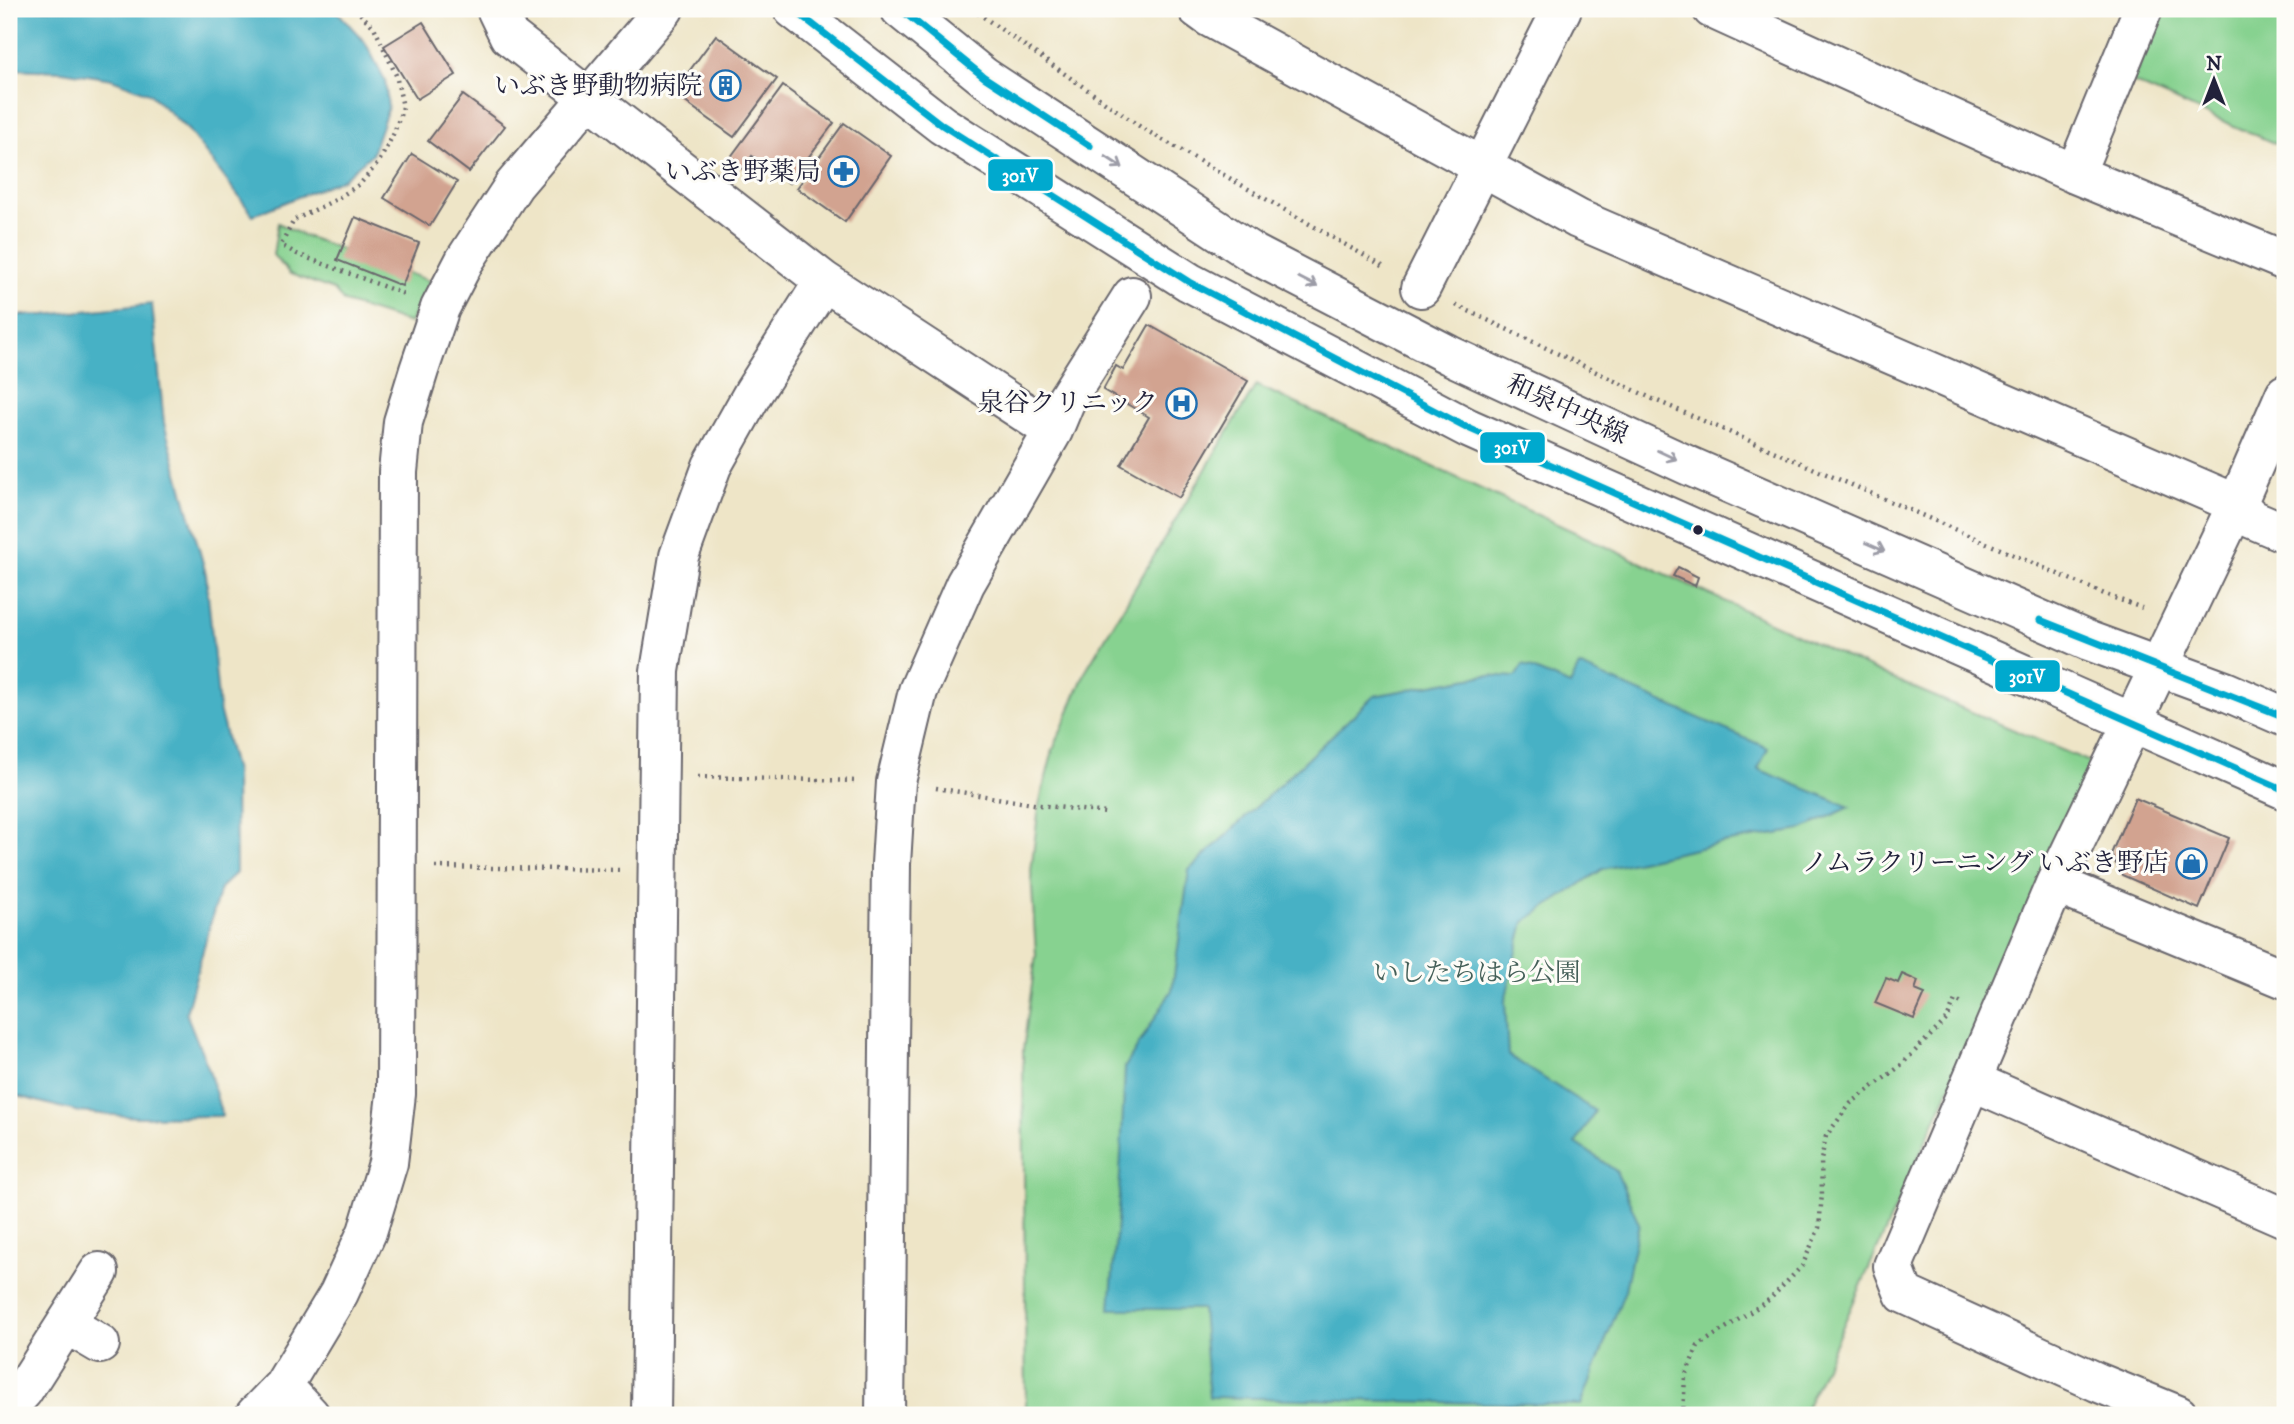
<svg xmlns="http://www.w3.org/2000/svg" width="2294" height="1424" font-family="'IM FELL DW Pica','Noto Serif JP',serif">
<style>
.green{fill:#87d290;stroke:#547a66;stroke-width:2}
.water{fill:#47b1c5;stroke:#346a80;stroke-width:2}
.building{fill:#d2a390}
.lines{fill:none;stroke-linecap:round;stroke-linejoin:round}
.minor-casing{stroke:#69666c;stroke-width:42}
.path{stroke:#69666c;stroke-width:4.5;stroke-dasharray:2 5;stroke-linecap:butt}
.minor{stroke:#fff;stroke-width:38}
.bus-1-casing{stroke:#fdfcf7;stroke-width:12}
.bus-1{stroke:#00a9ce;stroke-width:7}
.oneway{stroke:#9c9ca7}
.bus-dot{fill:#22223b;stroke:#fdfcf7;stroke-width:2.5}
.labels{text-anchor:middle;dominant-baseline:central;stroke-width:6;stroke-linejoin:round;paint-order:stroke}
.poi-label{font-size:26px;fill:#22223b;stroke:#fdfcf7;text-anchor:end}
.street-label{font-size:26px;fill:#22223b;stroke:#fdfcf7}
.park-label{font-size:26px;fill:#456059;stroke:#fdfcf7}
.line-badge{stroke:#fdfcf7;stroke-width:2.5}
.badge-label{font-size:19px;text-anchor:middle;font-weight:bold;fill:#fff}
</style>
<rect width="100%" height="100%" fill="#fdfcf7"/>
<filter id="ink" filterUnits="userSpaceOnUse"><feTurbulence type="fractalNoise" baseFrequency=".0143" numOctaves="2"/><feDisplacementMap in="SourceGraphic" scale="14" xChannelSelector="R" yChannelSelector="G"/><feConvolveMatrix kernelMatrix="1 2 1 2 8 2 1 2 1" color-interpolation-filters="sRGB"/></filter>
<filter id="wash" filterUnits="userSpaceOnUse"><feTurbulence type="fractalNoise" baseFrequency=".00686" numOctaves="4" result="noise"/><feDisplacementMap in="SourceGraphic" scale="28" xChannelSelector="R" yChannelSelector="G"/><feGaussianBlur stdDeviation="1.57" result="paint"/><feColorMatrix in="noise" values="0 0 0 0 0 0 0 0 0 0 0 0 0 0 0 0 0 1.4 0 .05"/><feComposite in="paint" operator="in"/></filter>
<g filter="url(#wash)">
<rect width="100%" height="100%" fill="#eee5c7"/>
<!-- green -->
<path class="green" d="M2163 9H2285V148L2132 82Z
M278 223 302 235 430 281 410 323 344 302 334 290 290 274 273 255Z
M1256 385 1893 679 2095 764 1803 1415H1026L1023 1050 1036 955 1031 871 1039 805 1053 750 1086 670Z"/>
<!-- water -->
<path class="water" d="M9 9H335L365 42 385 80 388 108 372 154 343 179 253 215 188 130 149 93 112 79 62 71 9 69Z
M152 304 164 423 206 574 219 709 235 772 236 873 220 888 186 1013 209 1070 222 1116 137 1117 79 1112 9 1094V315H44Z
M1523 665 1570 685 1579 666 1768 748 1758 769 1850 807 1801 830 1723 843 1603 869 1524 922 1505 1001 1508 1055 1595 1111 1576 1143 1616 1171 1639 1223 1625 1290 1581 1405 1209 1397 1202 1309H1110L1119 1196 1125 1067 1172 990 1189 870 1374 696 1486 675 1515 677Z"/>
<g id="blocks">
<!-- building -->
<path class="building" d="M423 22 456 75 417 99 384 46Z
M716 35 777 79 734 137 673 93Z
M783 86 834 123 789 183 752 156 743 169 730 158Z
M463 95 505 126 469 172 428 141Z
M844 123 891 156 845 222 797 188Z
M412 154 457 182 430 226 384 198Z
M355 217 419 243 402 286 337 260Z
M1149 325 1248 381 1179 498 1121 465 1149 417 1103 390 1116 366 1123 370Z
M1678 567 1698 577 1695 586 1673 576Z
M2135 798 2229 838 2199 909 2122 875 2111 854Z
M1902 974 1918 981 1915 990 1925 994 1914 1019 1875 1003 1886 978 1898 983Z"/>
</g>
</g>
<g filter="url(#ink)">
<use href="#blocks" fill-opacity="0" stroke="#69666c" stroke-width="2"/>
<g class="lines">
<defs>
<path id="minor" d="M496 9 509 36 824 281 1053 431 965 584 918 691 896 782 891 864 885 1415
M793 9 942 125 1189 282 1468 428 2285 790
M900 9 984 77 1254 254 1449 355 1687 465 2089 641 2225 691 2285 717
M1198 9 1209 17 1578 219 2237 504 2252 519 2285 533
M1712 9 2075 174 2285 261
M2075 174 2143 9
M1421 288 1562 9
M1053 431 1065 402 1132 296
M2055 884 2285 979
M1972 1081 2285 1218
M66 1324 100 1344
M283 1386 310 1415
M9 1406 23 1391 99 1272
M255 1415 283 1386 339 1293 367 1232 388 1163 396 1094 398 472 403 422 419 370 440 308 465 260 514 185 664 9
M651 1415 660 671 679 556 712 466 753 393 824 281
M2178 1415 2097 1382 1904 1294 1893 1266 2055 884 2237 504 2285 394"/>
</defs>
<!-- minor casing -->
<use href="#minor" class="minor-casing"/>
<!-- path -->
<path class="path" d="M355 9 374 27 396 75 403 107 394 133 379 162 360 184 335 200 294 220 281 245 297 254 404 294
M972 9 1142 128 1386 268
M1456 305 1655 400 2109 596 2142 608
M698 777 858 781
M936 788 1039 805 1107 813
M435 867 619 870
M1683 1415 1685 1376 1698 1346 1770 1299 1802 1266 1819 1228 1822 1194 1821 1160 1826 1136 1851 1103 1899 1067 1947 1019 1955 1000 1962 1003"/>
<!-- minor -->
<use href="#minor" class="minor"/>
<defs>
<path id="bus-1" d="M793 9 942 125 1189 282 1468 428 2285 790
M900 9 984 77 1090 146
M2040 620 2285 717"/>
</defs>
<!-- bus-1 casing -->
<use href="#bus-1" class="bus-1-casing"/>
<!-- bus-1 -->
<use href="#bus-1" class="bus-1"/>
</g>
<!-- one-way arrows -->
<defs><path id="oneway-shaft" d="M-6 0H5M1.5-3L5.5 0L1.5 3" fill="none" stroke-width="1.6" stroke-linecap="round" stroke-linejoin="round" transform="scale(1.75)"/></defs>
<g class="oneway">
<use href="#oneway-shaft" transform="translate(1114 162) rotate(33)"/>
<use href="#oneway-shaft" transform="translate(1308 282) rotate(27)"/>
<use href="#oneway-shaft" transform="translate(1667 455) rotate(25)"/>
<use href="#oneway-shaft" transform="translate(1875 547) rotate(24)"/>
</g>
</g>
<!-- icons -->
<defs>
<symbol id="building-ring" viewBox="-11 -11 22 22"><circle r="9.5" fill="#fdfcf7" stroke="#1f6fb2" stroke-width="1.5"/><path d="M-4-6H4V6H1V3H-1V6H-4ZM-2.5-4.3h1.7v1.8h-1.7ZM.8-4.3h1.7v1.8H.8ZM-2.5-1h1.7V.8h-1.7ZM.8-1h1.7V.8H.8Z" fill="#1f6fb2"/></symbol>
<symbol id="pharmacy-ring" viewBox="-11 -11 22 22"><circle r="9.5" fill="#fdfcf7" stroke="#1f6fb2" stroke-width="1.5"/><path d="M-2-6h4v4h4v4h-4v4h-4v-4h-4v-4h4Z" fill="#1f6fb2"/></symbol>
<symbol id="hospital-ring" viewBox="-11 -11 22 22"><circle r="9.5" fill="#fdfcf7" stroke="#1f6fb2" stroke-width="1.5"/><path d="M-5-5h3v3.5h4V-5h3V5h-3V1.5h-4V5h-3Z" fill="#1f6fb2"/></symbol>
<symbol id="shop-ring" viewBox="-11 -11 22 22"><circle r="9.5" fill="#fdfcf7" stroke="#1f6fb2" stroke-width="1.5"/><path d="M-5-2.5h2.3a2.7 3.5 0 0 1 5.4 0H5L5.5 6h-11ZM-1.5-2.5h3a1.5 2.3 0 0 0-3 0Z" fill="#1f6fb2"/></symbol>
</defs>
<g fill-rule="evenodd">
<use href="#building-ring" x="708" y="68" width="35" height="35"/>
<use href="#pharmacy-ring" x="826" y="154" width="35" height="35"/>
<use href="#hospital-ring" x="1164" y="386" width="35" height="35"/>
<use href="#shop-ring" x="2174" y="846" width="35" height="35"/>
</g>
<!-- markers -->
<circle class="bus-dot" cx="1698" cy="530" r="6"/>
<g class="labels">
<!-- poi labels -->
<g class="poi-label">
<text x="702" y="86">いぶき野動物病院</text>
<text x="821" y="172">いぶき野薬局</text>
<text x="1158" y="403">泉谷クリニック</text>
<text x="2169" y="863">ノムラクリーニング いぶき野店</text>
</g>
<!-- street labels -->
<g class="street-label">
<text transform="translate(1567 410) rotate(25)">和泉中央線</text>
</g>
<!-- park labels -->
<g class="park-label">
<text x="1477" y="973">いしたちはら公園</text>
</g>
</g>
<g class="line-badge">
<rect x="987" y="158" width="67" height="34" rx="7" fill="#00a9ce"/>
<rect x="1479" y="431" width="67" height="33" rx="7" fill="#00a9ce"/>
<rect x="1994" y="659" width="67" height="34" rx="7" fill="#00a9ce"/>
</g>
<g class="badge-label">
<text x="1020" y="182">301V</text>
<text x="1512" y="454">301V</text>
<text x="2027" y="683">301V</text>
</g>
<!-- margin -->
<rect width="2294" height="1424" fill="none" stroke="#fdfcf7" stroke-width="35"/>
<!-- north arrow -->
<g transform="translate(2214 80)" stroke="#fdfcf7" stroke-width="5" paint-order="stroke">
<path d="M0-5L12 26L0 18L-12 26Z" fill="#22223b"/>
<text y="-10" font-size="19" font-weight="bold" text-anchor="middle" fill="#22223b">N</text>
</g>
</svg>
